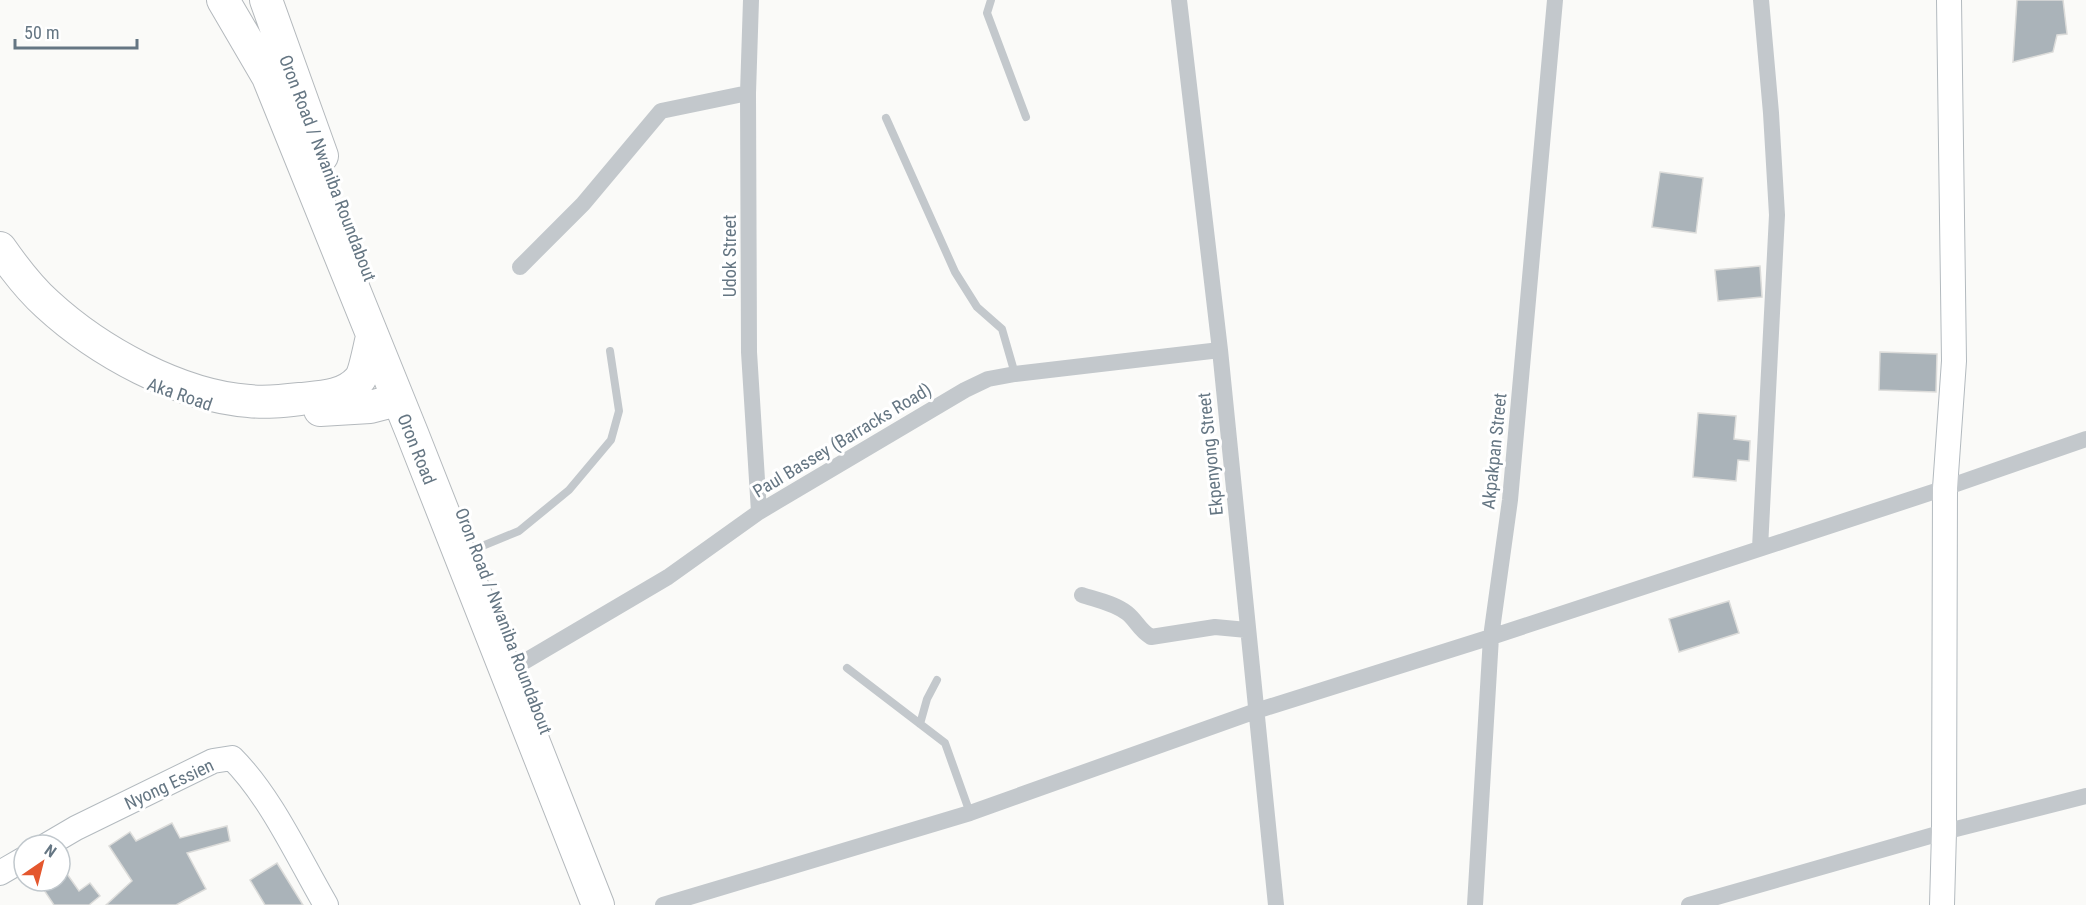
<svg xmlns="http://www.w3.org/2000/svg" width="2086" height="905" font-family="'Roboto Condensed',sans-serif">
<style>
.building{fill:#aab3b9;stroke:#dcdcda;stroke-width:1.5}
.lines{fill:none;stroke-linecap:round;stroke-linejoin:round}
.secondary-casing{stroke:#b3babf;stroke-width:26}
.highway-casing{stroke:#b4b9bd;stroke-width:34}
.lane{stroke:#c3c8cc;stroke-width:8}
.street{stroke:#c3c8cc;stroke-width:16}
.secondary{stroke:#fff;stroke-width:24}
.highway{stroke:#fff;stroke-width:32}
.labels{text-anchor:middle;dominant-baseline:central;stroke-width:6;stroke-linejoin:round;paint-order:stroke}
.street-label{font-size:18px;fill:#657683;stroke:#fff}
</style>
<rect width="100%" height="100%" fill="#fafaf8"/>
<!-- building -->
<path class="building" d="M2017 0H2063L2067 34 2057 35 2053 52 2013 62Z
M1660 172 1703 178 1696 233 1652 227Z
M1760 266 1762 297 1718 301 1715 270Z
M1880 352 1937 354 1936 392 1879 390Z
M1698 413 1736 416 1734 439 1750 441 1749 461 1738 460 1736 481 1693 477Z
M1729 601 1739 633 1679 652 1669 619Z
M172 823 180 838 227 826 230 841 187 853 206 889 176 905H106L132 881 109 846 130 832 136 841Z
M277 863 303 905H265L250 880Z
M60 864 79 891 90 883 100 896 89 905H54L38 881H60Z"/>
<g class="lines">
<defs>
<path id="secondary" d="M47 845 76 828 213 761 232 758C271 797 298 857 326 905
M0 873 24 859
M1942 905 1944 832 1945 488 1954 361 1949 0"/>
<path id="highway" d="M223 0 268 77 412 433 598 905
M266 0 322 156
M0 248C14 268 29 288 47 304 98 351 179 396 249 401 266 403 283 401 300 399 320 397 344 397 359 380 365 373 369 348 372 337
M320 410 370 407 397 400"/>
</defs>
<!-- secondary casing -->
<use href="#secondary" class="secondary-casing"/>
<!-- highway casing -->
<use href="#highway" class="highway-casing"/>
<!-- lane -->
<path class="lane" d="M991 0 987 13 1026 117
M886 118 955 272 977 307 1002 329 1015 374
M475 549 519 531 569 490 611 440 619 411 610 351
M847 668 945 743 970 813
M920 724 927 699 937 680"/>
<!-- street -->
<path class="street" d="M751 0 748 93 749 352 759 512
M1179 0 1220 350 1276 905
M520 267 583 204 661 111 748 93
M1760 548 1777 215 1771 113 1761 0
M1082 595C1097 600 1114 603 1127 613 1137 621 1139 630 1151 637L1215 627 1247 630
M522 663 668 577 759 512 965 390 988 379 1015 374 1220 350
M663 905 970 813 1256 711 1491 637 1945 488 2086 439
M1475 905 1491 637 1510 500 1555 0
M1689 905 1944 832 2086 796"/>
<!-- secondary -->
<use href="#secondary" class="secondary"/>
<!-- highway -->
<use href="#highway" class="highway"/>
</g>
<g class="labels">
<!-- street labels -->
<g class="street-label">
<text transform="translate(328 168) rotate(69)">Oron Road / Nwaniba Roundabout</text>
<text transform="translate(729 256) rotate(-90)">Udok Street</text>
<text transform="translate(180 394) rotate(19)">Aka Road</text>
<text transform="translate(842 440) rotate(-31)">Paul Bassey (Barracks Road)</text>
<text transform="translate(417 449) rotate(68)">Oron Road</text>
<text transform="translate(1494 451) rotate(-84)">Akpakpan Street</text>
<text transform="translate(1210 454) rotate(-96)">Ekpenyong Street</text>
<text transform="translate(504 621) rotate(69)">Oron Road / Nwaniba Roundabout</text>
<text transform="translate(169 784) rotate(-25)">Nyong Essien</text>
</g>
</g>
<!-- north arrow -->
<g transform="translate(42 863) rotate(35)"><circle r="28" fill="#ffffff" stroke="#c1c8cd" stroke-width="1.5"/>
<path d="M0-4.5L10 22L0 15L-10 22Z" fill="#e4572e"/>
<text y="-9" font-size="16" font-weight="bold" text-anchor="middle" fill="#657683">N</text>
</g>
<!-- scale -->
<path d="M15 39v9h122v-9" fill="none" stroke="#657683" stroke-width="3"/>
<text x="24" y="39" font-size="18" fill="#657683" stroke="#ffffff" stroke-width="4.5" paint-order="stroke">50 m</text>
</svg>
